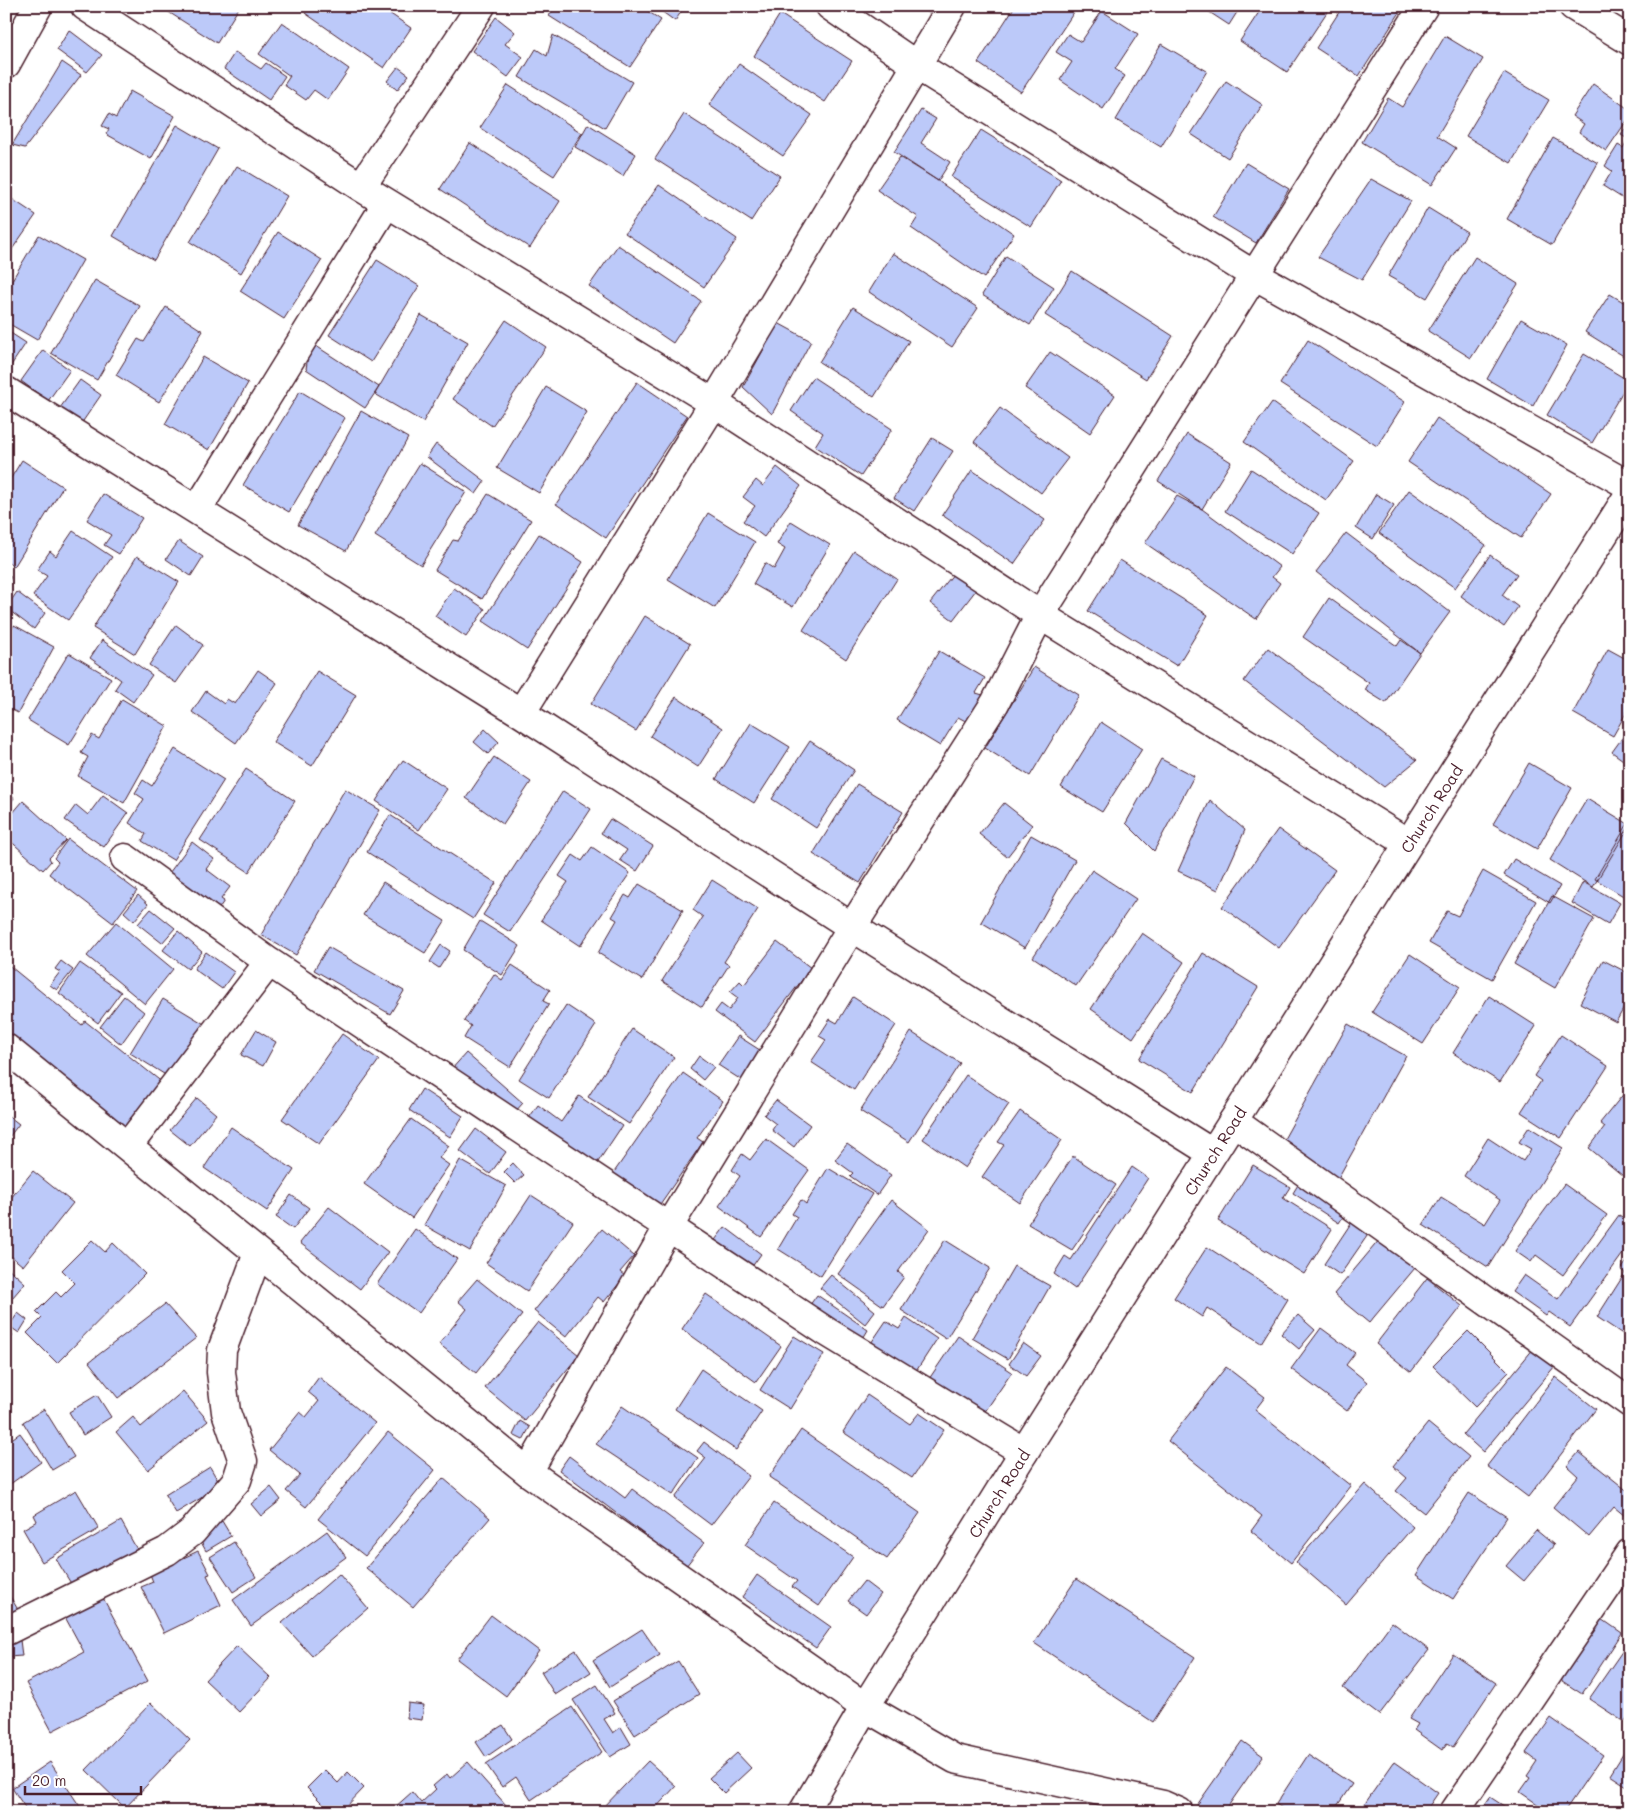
<svg xmlns="http://www.w3.org/2000/svg" width="1636" height="1818" font-family="Mali,sans-serif">
<style>
.building{fill:#bcc9f9;stroke:#4a1f2b}
.lines{fill:none;stroke-linecap:round;stroke-linejoin:round}
.street-casing{stroke:#4a1f2b;stroke-width:31}
.secondary-casing{stroke:#4a1f2b;stroke-width:31}
.street{stroke:#fff;stroke-width:28}
.secondary{stroke:#fff;stroke-width:28}
.labels{text-anchor:middle;dominant-baseline:central;stroke-width:4.5;stroke-linejoin:round;paint-order:stroke}
.street-label{font-size:16px;fill:#4a1f2b;stroke:#fff}
</style>
<rect width="100%" height="100%" fill="#fff"/>
<filter id="ink" filterUnits="userSpaceOnUse"><feTurbulence type="fractalNoise" baseFrequency=".02" numOctaves="2"/><feDisplacementMap in="SourceGraphic" scale="10" xChannelSelector="R" yChannelSelector="G"/><feConvolveMatrix kernelMatrix="1 2 1 2 8 2 1 2 1" color-interpolation-filters="sRGB"/></filter>
<g filter="url(#ink)">
<!-- building -->
<path class="building" d="M159 6H240L217 43Z
M310 6H379L411 28 384 68 305 13Z
M555 6H640L661 20 630 67 549 16Z
M654 6H685L675 21Z
M918 6H933L929 13Z
M1015 6H1078L1021 92 978 63Z
M1200 6H1241L1229 25Z
M1263 6H1331L1287 72 1240 41Z
M1343 6H1404L1359 76 1316 48Z
M1102 11 1138 34 1115 69 1125 76 1103 109 1060 80 1072 62 1056 52 1068 34 1081 42Z
M780 14 852 61 825 102 754 56Z
M496 17 515 32 505 44 523 57 508 77 472 51Z
M282 22 349 69 328 100 314 90 306 100 284 85 290 76 259 54Z
M69 30 102 55 87 72 57 50Z
M553 35 632 82 605 128 519 77 536 49 547 56Z
M1445 36 1483 59 1437 136 1456 148 1432 185 1362 142 1388 98 1402 107Z
M1161 44 1207 71 1161 147 1116 120Z
M235 52 261 69 266 63 285 76 269 100 224 69Z
M62 62 81 75 25 148 12 145Z
M739 64 812 115 783 156 709 105Z
M398 67 409 75 397 90 387 81Z
M1504 73 1549 100 1511 163 1466 136Z
M1226 81 1263 105 1228 158 1191 134Z
M1593 84 1630 110V116L1606 151 1579 132 1584 124 1572 116Z
M508 85 582 133 554 176 480 128Z
M130 91 175 116 151 159 106 134 109 129 102 126 109 114 116 118Z
M921 110 936 119 921 143 950 162 938 181 894 152Z
M684 114 780 176 751 221 655 159Z
M1630 122V203L1603 186 1612 171 1605 166 1618 145 1623 148 1628 139 1621 135Z
M588 124 636 154 623 176 575 147Z
M177 125 218 149 154 260 113 236Z
M981 130 1061 180 1031 227 951 177Z
M1553 138 1598 163 1552 245 1507 219Z
M470 143 560 201 530 248 440 189Z
M900 157 938 181 1014 234 984 278 911 228 918 217 877 190Z
M1246 163 1289 189 1256 243 1213 217Z
M237 166 287 196 241 273 190 242Z
M1371 179 1411 201 1362 280 1318 257Z
M659 185 737 239 704 287 625 233Z
M6 195 36 215 6 258Z
M1428 208 1467 232 1427 298 1388 276Z
M278 232 322 260 284 319 240 291Z
M39 235 83 260 37 340 6 322V290Z
M618 245 701 301 673 343 589 286Z
M893 253 978 308 952 347 869 292Z
M1006 256 1054 287 1030 325 982 295Z
M1475 257 1518 284 1471 358 1428 331Z
M377 260 419 286 371 362 329 335Z
M1072 271 1173 336 1146 379 1045 315Z
M95 280 140 306 97 380 51 353Z
M1610 294 1630 306V360L1585 332Z
M166 307 203 331 159 402 116 375 138 339 144 342Z
M853 307 909 341 874 397 819 362Z
M421 315 468 342 423 422 375 394Z
M1521 319 1567 345 1533 406 1487 379Z
M506 320 546 347 492 426 453 399Z
M778 323 811 341 772 414 743 387Z
M6 330 26 343 6 373Z
M1308 340 1405 402 1377 446 1280 384Z
M310 342 379 387 365 408 306 369Z
M43 350 70 370 48 401 21 381Z
M1050 352 1115 395 1090 433 1025 388Z
M1584 354 1629 381 1592 443 1547 415Z
M203 357 248 383 209 450 165 424Z
M813 377 892 429 861 476 815 446 823 433 791 411Z
M80 380 101 395 81 424 60 408Z
M637 382 687 416 606 538 556 504Z
M546 387 587 412 539 493 497 468Z
M300 391 345 418 289 512 243 485Z
M1272 402 1354 461 1326 500 1244 442Z
M1000 408 1068 458 1041 493 974 442Z
M361 411 408 438 346 551 298 525Z
M1437 418 1551 494 1521 538 1408 462Z
M1187 434 1231 462 1202 509 1158 481Z
M932 438 953 451 914 511 894 498Z
M436 444 485 481 476 494 427 457Z
M22 460 63 487 14 567 6 561V486Z
M420 463 466 492 421 565 375 536Z
M777 467 801 486 764 537 743 521 755 506 743 497 756 480 763 486Z
M1251 469 1319 513 1292 554 1225 511Z
M972 470 1045 520 1014 564 942 515Z
M1409 490 1486 545 1455 588 1379 533Z
M103 494 142 518 119 554 104 545 111 535 87 520Z
M488 494 531 520 482 599 435 570 453 540 458 541Z
M1376 494 1394 505 1373 539 1356 528Z
M1177 496 1202 509 1280 567 1272 577 1280 583 1256 619 1145 543Z
M708 513 755 542 715 608 668 579Z
M791 521 830 545 793 607 753 584 765 563 774 569 785 549 777 544Z
M73 531 112 557 68 620 33 596 47 576 37 570 50 551 56 556Z
M1346 533 1450 612 1420 653 1316 572Z
M539 534 583 562 527 650 483 621Z
M179 541 203 557 191 576 166 559Z
M854 551 897 579 846 659 803 630Z
M1490 555 1517 574 1502 595 1518 607 1504 627 1461 596Z
M137 556 179 582 135 654 93 628Z
M1120 560 1208 615 1177 666 1088 611Z
M954 573 976 590 953 620 930 603Z
M6 575 11 577 6 586Z
M454 588 485 609 466 637 435 616Z
M17 592 45 613 34 629 6 608Z
M1329 598 1397 646 1401 640 1420 653 1386 703 1365 690 1369 683 1303 637Z
M645 616 690 644 636 731 591 704Z
M14 625 54 647 18 713 6 707V639Z
M176 625 203 645 176 683 149 665Z
M102 640 152 675 133 702 115 689 121 680 90 658Z
M1268 648 1417 760 1384 787 1244 681Z
M1608 649 1630 661V706L1613 736 1573 713Z
M939 651 985 678 976 693 990 697 973 725 958 717 940 746 897 720Z
M69 653 111 678 69 745 28 720Z
M1034 667 1079 695 1030 776 985 748Z
M258 670 277 683 236 743 192 712 206 691 224 704 227 699 235 704Z
M317 671 356 695 312 766 273 742Z
M676 697 723 728 698 767 650 736Z
M122 699 167 726 124 803 78 776 88 757 81 753 92 735 99 739Z
M1101 722 1142 749 1102 812 1061 787Z
M751 723 790 747 754 803 716 779Z
M1630 727V765L1612 752Z
M485 729 499 742 488 754 474 742Z
M810 741 854 770 816 828 772 799Z
M175 749 224 780 173 860 142 841 146 834 129 823 144 799 135 793 143 780 152 786Z
M494 757 531 782 503 824 466 798Z
M1161 759 1194 776 1154 851 1126 823Z
M403 760 447 789 419 830 376 801Z
M1529 763 1572 788 1537 849 1493 824Z
M246 769 295 801 249 872 200 840Z
M857 784 903 812 860 883 813 854Z
M345 789 380 810 296 955 261 935Z
M563 791 591 809 510 932 483 915Z
M6 793 14 798 6 810Z
M103 795 128 813 104 847 65 820 76 805 88 815Z
M1587 799 1630 825 1593 887 1550 860Z
M1210 800 1245 830 1218 890 1178 871Z
M23 801 66 840 49 858 51 861 43 870 6 837V821Z
M1004 803 1032 825 1007 857 979 834Z
M390 815 496 883 473 919 367 852Z
M610 819 653 846 637 871 620 860 627 850 601 833Z
M1630 820V900L1595 879Z
M1278 829 1335 870 1279 948 1222 907Z
M1031 835 1075 860 1025 948 981 922Z
M68 839 137 891 113 923 49 874 58 862 54 858Z
M192 842 214 859 206 869 230 887 221 899 224 901 213 917 164 880Z
M592 847 630 873 580 946 541 920 568 882 559 876 573 855 582 861Z
M1514 859 1560 886 1550 903 1504 875Z
M1092 870 1136 899 1076 986 1033 957Z
M1483 871 1536 901 1492 979 1429 943 1447 911 1458 916Z
M712 880 758 909 724 962 729 965 702 1007 662 981 703 917 693 910Z
M383 882 445 921 425 953 363 915Z
M1583 882 1620 903 1608 924 1572 903Z
M639 884 683 910 642 980 598 953 617 920 612 917 625 895 630 898Z
M138 895 148 904 134 921 124 912Z
M1552 896 1594 919 1555 988 1514 964Z
M151 909 175 928 162 943 138 924Z
M480 921 520 946 502 975 463 950Z
M116 922 173 969 145 1004 87 956Z
M178 931 202 952 188 969 163 950Z
M1142 933 1184 962 1133 1038 1091 1009Z
M777 942 811 968 755 1042 715 1012 721 1004 729 1010 738 998 730 992 740 981 744 985Z
M441 945 450 951 439 968 430 962Z
M328 947 404 991 390 1014 314 970Z
M206 952 234 972 222 989 194 969Z
M1203 953 1258 987 1193 1092 1139 1059Z
M1410 954 1460 987 1423 1044 1372 1012Z
M1603 960 1630 974V997L1616 1022 1580 1003Z
M61 961 73 970 57 990 50 985 60 972 55 969Z
M6 963 82 1025 85 1021 168 1087 127 1137 6 1033Z
M80 963 121 992 98 1023 59 993Z
M512 965 550 990 543 1001 549 1004 510 1067 464 1038 471 1026 464 1021 494 974 502 980Z
M124 996 144 1012 121 1044 100 1027Z
M1489 996 1536 1026 1500 1082 1453 1053Z
M853 997 896 1025 854 1090 811 1062 826 1040 819 1036 830 1019 837 1023Z
M163 999 206 1025 172 1079 130 1053Z
M566 1005 596 1025 549 1098 519 1079Z
M1348 1024 1406 1056 1337 1180 1279 1148Z
M632 1029 674 1057 629 1124 588 1097Z
M256 1030 276 1042 263 1066 241 1055Z
M911 1032 960 1063 909 1142 860 1111Z
M342 1034 379 1060 319 1144 282 1119Z
M1561 1035 1608 1066 1561 1138 1521 1112 1541 1081 1534 1076Z
M738 1036 766 1054 746 1083 718 1065Z
M466 1053 523 1103 514 1113 450 1071Z
M699 1056 714 1067 703 1080 690 1069Z
M683 1073 723 1101 697 1138 703 1142 656 1210 610 1178Z
M966 1075 1009 1104 965 1168 923 1139Z
M1630 1086V1168L1623 1176 1589 1148 1605 1127 1600 1123Z
M422 1089 463 1116 450 1137 409 1110Z
M579 1096 622 1126 596 1165 524 1125 538 1105 561 1122Z
M197 1098 216 1114 190 1146 170 1130Z
M776 1100 810 1125 794 1147 772 1130 776 1124 764 1115Z
M1020 1111 1062 1140 1020 1203 982 1177 1004 1145 998 1142Z
M6 1114 19 1124 6 1141Z
M411 1119 449 1146 439 1158 449 1165 412 1218 364 1184Z
M231 1127 294 1170 267 1211 204 1168Z
M1529 1127 1563 1148 1488 1267 1423 1225 1441 1197 1485 1224 1500 1200 1464 1176 1488 1138 1523 1161 1531 1149 1519 1142Z
M476 1129 506 1152 490 1174 460 1151Z
M766 1139 809 1170 761 1237 719 1206 740 1176 732 1170 742 1154 750 1160Z
M847 1144 891 1175 877 1195 850 1176 853 1173 835 1160Z
M1073 1156 1116 1185 1072 1250 1028 1224Z
M460 1160 506 1186 470 1251 424 1225Z
M513 1163 524 1175 515 1183 504 1172Z
M1253 1165 1290 1187 1283 1198 1332 1229 1304 1274 1218 1221Z
M1132 1167 1148 1178 1075 1289 1054 1274 1065 1256 1071 1260Z
M828 1168 872 1194 821 1276 778 1249 797 1217 792 1214 801 1200 806 1204Z
M33 1171 73 1203 23 1266 6 1252V1204Z
M1304 1175 1350 1206 1339 1223 1293 1193Z
M1564 1184 1607 1215 1563 1275 1536 1255 1531 1262 1515 1251Z
M291 1195 309 1208 293 1229 276 1217Z
M531 1195 573 1222 527 1291 486 1263Z
M891 1200 929 1229 898 1272 904 1277 883 1306 838 1274Z
M329 1207 388 1252 360 1289 300 1243Z
M1357 1214 1374 1226 1340 1275 1324 1264Z
M1619 1215 1630 1222V1244L1570 1327 1549 1312 1546 1316 1512 1292 1524 1275 1558 1299Z
M725 1227 761 1254 749 1271 712 1244Z
M415 1229 457 1259 419 1313 377 1284Z
M602 1229 634 1256 620 1272 625 1276 604 1302 598 1297 566 1337 534 1311Z
M1380 1239 1415 1268 1369 1323 1334 1294Z
M92 1240 105 1252 113 1243 145 1274 57 1363 27 1333 42 1318 36 1312 56 1292 61 1297 75 1283 62 1270Z
M945 1240 990 1268 946 1339 901 1310Z
M1207 1247 1288 1299 1261 1343 1207 1308 1202 1317 1174 1298Z
M1630 1257V1339L1597 1317 1625 1273 1621 1270Z
M6 1266 25 1283 6 1305Z
M1014 1266 1050 1286 1008 1359 972 1338Z
M831 1275 875 1311 865 1324 820 1288Z
M1427 1278 1462 1306 1411 1372 1376 1344Z
M477 1279 522 1315 476 1373 439 1344 467 1309 458 1301Z
M706 1294 781 1346 756 1382 682 1329Z
M817 1295 868 1330 859 1345 807 1309Z
M165 1304 196 1338 118 1398 89 1362Z
M18 1313 27 1320 19 1333 9 1326Z
M1298 1315 1315 1330 1299 1349 1281 1334Z
M906 1318 937 1339 911 1379 867 1349 886 1321 899 1329Z
M538 1322 579 1355 525 1421 485 1388Z
M1321 1328 1355 1353 1346 1365 1367 1382 1347 1411 1291 1369Z
M6 1330 13 1336 6 1343Z
M1468 1331 1509 1372 1475 1407 1433 1366Z
M794 1336 824 1354 790 1409 760 1390Z
M958 1336 1012 1372 982 1416 929 1379Z
M1023 1343 1041 1356 1026 1376 1009 1364Z
M1534 1348 1555 1366 1483 1452 1463 1434Z
M1226 1367 1265 1397 1255 1410 1351 1486 1291 1563 1251 1531 1262 1516 1168 1441Z
M701 1369 762 1411 736 1450 675 1409Z
M319 1377 375 1423 306 1507 286 1491 300 1475 269 1450 300 1412 306 1417 319 1401 308 1392Z
M1555 1377 1596 1409 1528 1497 1487 1466Z
M183 1391 208 1421 148 1470 116 1432 133 1417 141 1427Z
M97 1395 111 1417 83 1435 69 1412Z
M867 1395 910 1424 919 1413 944 1430 912 1478 843 1432Z
M622 1406 698 1458 673 1495 596 1444Z
M44 1409 74 1457 52 1470 23 1422Z
M520 1421 530 1427 523 1440 513 1435Z
M1428 1423 1469 1457 1424 1513 1396 1491 1407 1478 1393 1466Z
M801 1430 920 1513 887 1559 769 1477Z
M388 1432 435 1470 365 1556 318 1519Z
M20 1433 41 1462 6 1487V1443Z
M704 1442 749 1476 711 1525 675 1498 706 1458 697 1451Z
M1579 1452 1630 1493V1510L1625 1516 1614 1507 1589 1537 1553 1507 1578 1476 1567 1466Z
M569 1456 625 1498 632 1489 704 1543 686 1566 559 1470Z
M210 1467 221 1486 176 1513 165 1495Z
M443 1478 490 1518 413 1607 366 1568Z
M1365 1484 1413 1527 1346 1605 1296 1562Z
M271 1487 281 1500 261 1516 251 1504Z
M76 1490 99 1529 42 1562 23 1529 37 1521 34 1515Z
M1469 1493 1507 1517 1453 1599 1416 1575Z
M774 1503 853 1557 819 1606 792 1587 797 1581 745 1545Z
M121 1521 139 1553 75 1590 56 1559Z
M222 1521 231 1536 206 1551 197 1535Z
M1536 1530 1554 1545 1524 1581 1506 1566Z
M327 1531 346 1557 251 1626 233 1600Z
M234 1542 256 1577 233 1592 210 1557Z
M198 1551 210 1574 207 1575 221 1605 164 1633 141 1587 153 1582 150 1574Z
M339 1574 368 1608 312 1656 282 1623Z
M757 1575 831 1627 816 1648 742 1597Z
M1076 1579 1195 1657 1153 1722 1034 1643Z
M864 1581 881 1594 866 1614 848 1601Z
M8 1593 20 1613 6 1621V1594Z
M103 1598 148 1681 52 1731 26 1683 84 1652 65 1617Z
M491 1615 539 1651 506 1696 457 1659Z
M1599 1617 1622 1633 1582 1694 1559 1679Z
M1392 1622 1429 1650 1379 1715 1343 1688Z
M642 1629 660 1655 610 1687 593 1660Z
M20 1640 22 1656 8 1657 6 1641Z
M1630 1640V1714L1624 1722 1589 1699Z
M237 1646 271 1678 239 1712 205 1680Z
M576 1650 591 1672 555 1695 541 1672Z
M1453 1654 1496 1683 1453 1747 1447 1743 1442 1750 1414 1730 1418 1724 1409 1719Z
M678 1661 699 1694 635 1735 613 1701Z
M597 1685 615 1713 604 1719 613 1733 621 1727 631 1744 610 1757 573 1700Z
M151 1703 190 1740 125 1808 86 1770Z
M408 1703 424 1705 422 1720 407 1718Z
M572 1707 602 1752 531 1800 516 1777 502 1787 486 1764Z
M1551 1718 1603 1755 1564 1812H1549L1520 1792 1530 1778 1527 1776 1537 1761 1526 1753Z
M503 1725 512 1739 486 1757 476 1742Z
M1242 1741 1263 1756 1224 1812H1207L1197 1805Z
M1630 1743V1788L1610 1775Z
M737 1753 751 1768 724 1793 709 1778Z
M1308 1755 1352 1784 1333 1812H1288L1276 1804Z
M648 1761 676 1786 652 1812H603L601 1810Z
M50 1762 83 1811 81 1812H28L12 1788Z
M468 1762 506 1805 499 1812H397L394 1808 412 1792 421 1803 436 1789 433 1786 447 1774 450 1778Z
M1394 1762 1438 1793 1425 1812H1359Z
M325 1770 338 1783 348 1772 364 1788 341 1812H331L307 1788Z
M1490 1797 1513 1812H1480Z"/>
<g class="lines">
<defs>
<path id="street" d="M85 6 361 187 714 403 1040 615 1408 843
M830 6 916 65 1254 275 1630 486
M1573 6 1630 41
M6 64 38 6
M361 187 481 6
M6 391 521 713 852 927 1212 1153
M197 510 387 203
M521 713 714 403 952 6
M125 858 269 962 827 1332 1024 1452
M6 1048 528 1472 865 1707 955 1759 1163 1805 1179 1812
M1233 1121 1630 1403
M128 1146 269 962
M528 1472 669 1226 852 927 995 703 1040 615 1424 6
M6 1631 167 1551 192 1532 237 1480 243 1461 226 1412 221 1372 222 1350 258 1253
M1454 1812 1630 1553"/>
<g id="secondary">
<path id="s1" d="M803 1812 865 1707 1024 1452 1630 493"/>
</g>
</defs>
<!-- street casing -->
<use href="#street" class="street-casing"/>
<!-- secondary casing -->
<use href="#secondary" class="secondary-casing"/>
<!-- street -->
<use href="#street" class="street"/>
<!-- secondary -->
<use href="#secondary" class="secondary"/>
</g>
</g>
<g class="labels">
<!-- street labels -->
<g class="street-label">
<text stroke="none"><textPath href="#s1" startOffset="1184">Church Road</textPath></text>
<text stroke="none"><textPath href="#s1" startOffset="779">Church Road</textPath></text>
<text stroke="none"><textPath href="#s1" startOffset="374">Church Road</textPath></text>
</g>
</g>
<!-- margin -->
<rect width="1636" height="1818" fill="none" stroke="#fff" stroke-width="25"/>
<rect x="12" y="12" width="1611" height="1793" fill="none" stroke="#4a1f2b" stroke-width="2" filter="url(#ink)"/>
<!-- scale -->
<path d="M25 1786v8h116v-8" fill="none" stroke="#4a1f2b" stroke-width="2.5"/>
<text x="32" y="1786" font-size="15" fill="#4a1f2b" stroke="#ffffff" stroke-width="4" paint-order="stroke">20 m</text>
</svg>
